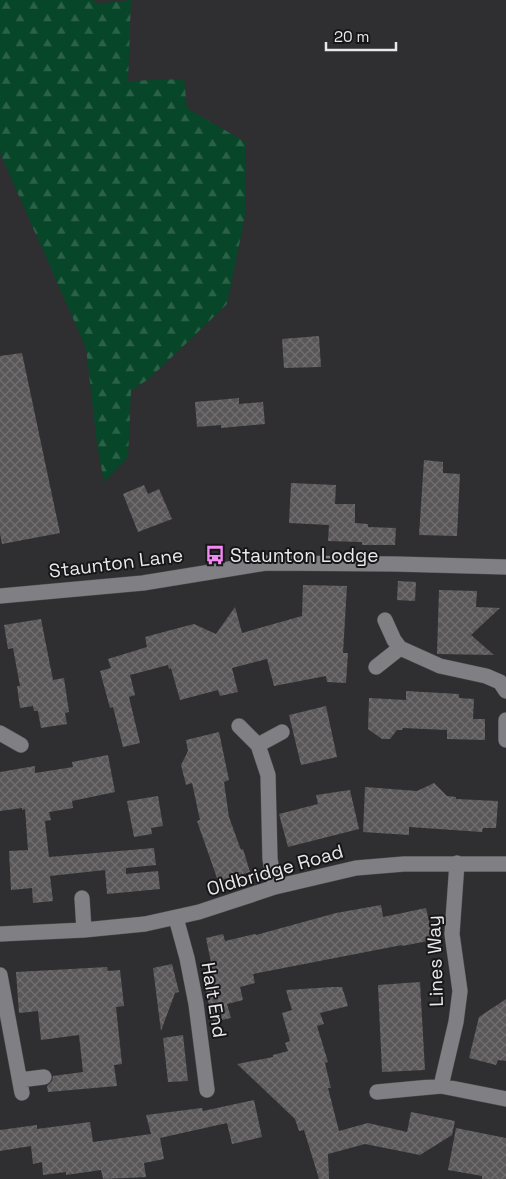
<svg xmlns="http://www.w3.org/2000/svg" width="506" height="1179" font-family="'Space Grotesk',sans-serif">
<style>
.forest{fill:url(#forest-firs)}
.building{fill:url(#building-cross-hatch)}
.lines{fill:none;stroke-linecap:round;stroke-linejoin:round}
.street-casing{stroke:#4e4d50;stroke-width:16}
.street{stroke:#807f83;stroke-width:15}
.labels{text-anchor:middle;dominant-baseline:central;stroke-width:4;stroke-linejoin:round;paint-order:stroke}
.poi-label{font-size:19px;fill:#e9e8eb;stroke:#171618;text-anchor:start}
.street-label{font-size:19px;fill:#e9e8eb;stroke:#171618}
</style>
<defs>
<pattern id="forest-firs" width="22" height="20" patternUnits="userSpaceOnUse" patternTransform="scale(1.25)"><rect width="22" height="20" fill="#074629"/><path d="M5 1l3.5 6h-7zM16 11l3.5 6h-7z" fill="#2b6148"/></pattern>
<pattern id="building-cross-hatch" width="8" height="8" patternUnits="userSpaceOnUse" patternTransform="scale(1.25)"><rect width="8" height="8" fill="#5a5759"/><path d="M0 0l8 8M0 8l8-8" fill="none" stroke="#726f71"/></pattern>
</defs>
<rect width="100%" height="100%" fill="#2f2e31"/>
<!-- forest -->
<path class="forest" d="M0 0H94L95 4 131 0 128 81 184 79 187 108 245 142V216L227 304 150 378 131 391 128 457 104 482 97 444 86 348 0 153Z"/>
<!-- building -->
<path class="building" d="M319 336 321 367 284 368 282 339Z
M22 353 60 533 2 544 0 534V356Z
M239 398V404L263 402 265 424 221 428V425L197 427 195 402Z
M424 460 443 462V473L460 474 457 536 419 535Z
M291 483 336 485 335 504H355V523L368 524V527L396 528 395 545H362V542L328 541 329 525 289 523Z
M144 485 148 494 159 489 172 519 138 532 123 494Z
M398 581 416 582 415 601 397 600Z
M303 585 347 586 343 653H348L346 683 327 682 326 676 274 686 267 659 232 668 238 692 220 696 218 690 180 700 171 668 169 669 168 665 130 675 135 695 129 697 140 743 123 747 113 707 110 708 100 671 111 668 108 659 147 647 145 637 186 626 194 624 216 634 235 607 242 633 302 616Z
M439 590 477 591 476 607 500 608 471 635 494 655 437 654Z
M41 619 53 680 64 678 69 712 65 713 67 724 41 728 38 711H34L33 706 20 708 17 686H20L13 648 8 649 4 625Z
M406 691 459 694V698L474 699 473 719H485V740L447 739V730L403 728 402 730H397L390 739H382L368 729 369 698 406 700Z
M326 706 337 757 301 765 289 715Z
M219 732 229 780 224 782 229 817 241 850 243 849 250 872 218 881 197 821 200 820 192 783 186 785 181 765 188 751 186 740Z
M108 755 115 792 72 801 73 808 49 812 51 820 45 821 49 857 154 848 156 865 126 868V874L158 871 160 889 107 894 105 870 50 876 53 901 33 903 32 888 11 890 9 851 28 850 25 809 22 810V808L0 811V772L35 766V773L73 767 72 762Z
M434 783 447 796 456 797V799L498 801 496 828H483L482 832 409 827V835L363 832 365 787 417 791Z
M350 790 359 829 288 847 279 814 318 804 316 795Z
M158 796 163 826 151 828 152 834 134 837 127 801Z
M381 905 383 917 426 908 433 940 402 946V945L253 974 255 983 240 987 243 1000 227 1004 231 1018 213 1022 203 980 214 977 206 938 223 934 225 941 255 934 256 935 336 913Z
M172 964 179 992 175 993 161 1031 153 968Z
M107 967 108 971 120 970 124 1006 116 1007 122 1064 114 1065 117 1086 48 1092 47 1086 52 1081 53 1076 83 1072 79 1035 41 1040 38 1011 19 1013 16 972Z
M420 982 425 1070 382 1072 378 985Z
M333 987H342L348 1006 320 1013 324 1024 317 1026 328 1062 325 1063 331 1088H328L339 1131 368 1123 407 1132 411 1112 455 1121 452 1135 420 1155 365 1144 328 1154 329 1179H319L304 1130 299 1131 295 1119 237 1064 273 1057V1055L288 1051 285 1043 290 1041 282 1013 292 1010 286 990Z
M506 999V1061L498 1060 496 1065 469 1058 479 1017Z
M183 1035 188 1081 168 1082 163 1038Z
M254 1100 262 1137 232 1144 227 1123 160 1138 164 1159 144 1163 146 1177 103 1179 101 1170 66 1175V1172L43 1175 42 1162 33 1164 31 1146 0 1151V1130L37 1125V1129L90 1122 93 1142 151 1134 146 1115 202 1108 203 1111Z
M456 1128 506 1138V1179H482V1176L448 1170Z"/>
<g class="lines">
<defs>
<path id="street" d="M0 596 143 583 266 563 395 564 506 567
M385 620 394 640 400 648 440 666 486 676 500 682 506 691
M376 667 400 648
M506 720V740
M239 726 258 745 268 775 270 859 275 887
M0 733 21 745
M258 745 282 732
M82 898 84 930
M176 918 187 958 196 1004 207 1090
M0 934 84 930 145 924 199 912 275 887 356 868 404 864H506
M0 975 22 1093
M20 1080 44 1077
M441 1086 456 1022 460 991 452 934 457 863
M377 1092 441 1086 506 1099"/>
</defs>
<!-- street casing -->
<use href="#street" class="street-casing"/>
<!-- street -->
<use href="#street" class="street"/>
</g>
<!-- icons -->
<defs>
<symbol id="bus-bare" viewBox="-9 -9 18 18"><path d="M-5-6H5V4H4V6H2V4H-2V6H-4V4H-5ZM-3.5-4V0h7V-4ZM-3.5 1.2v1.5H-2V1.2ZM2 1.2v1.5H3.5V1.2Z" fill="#f38af1" stroke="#171618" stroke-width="2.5" paint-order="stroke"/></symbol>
</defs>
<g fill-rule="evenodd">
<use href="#bus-bare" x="201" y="541" width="28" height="28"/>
</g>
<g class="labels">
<!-- poi labels -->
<g class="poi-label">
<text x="230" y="555">Staunton Lodge</text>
</g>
<!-- street labels -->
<g class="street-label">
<text transform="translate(116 563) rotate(-7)">Staunton Lane</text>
<text transform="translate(275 870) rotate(-16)">Oldbridge Road</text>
<text transform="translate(435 961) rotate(-92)">Lines Way</text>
<text transform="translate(214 1000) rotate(81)">Halt End</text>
</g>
</g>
<!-- scale -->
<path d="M326 42v8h70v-8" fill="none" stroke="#e9e8eb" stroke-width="2.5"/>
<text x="334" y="42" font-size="15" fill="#e9e8eb" stroke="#171618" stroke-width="4" paint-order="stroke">20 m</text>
</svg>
